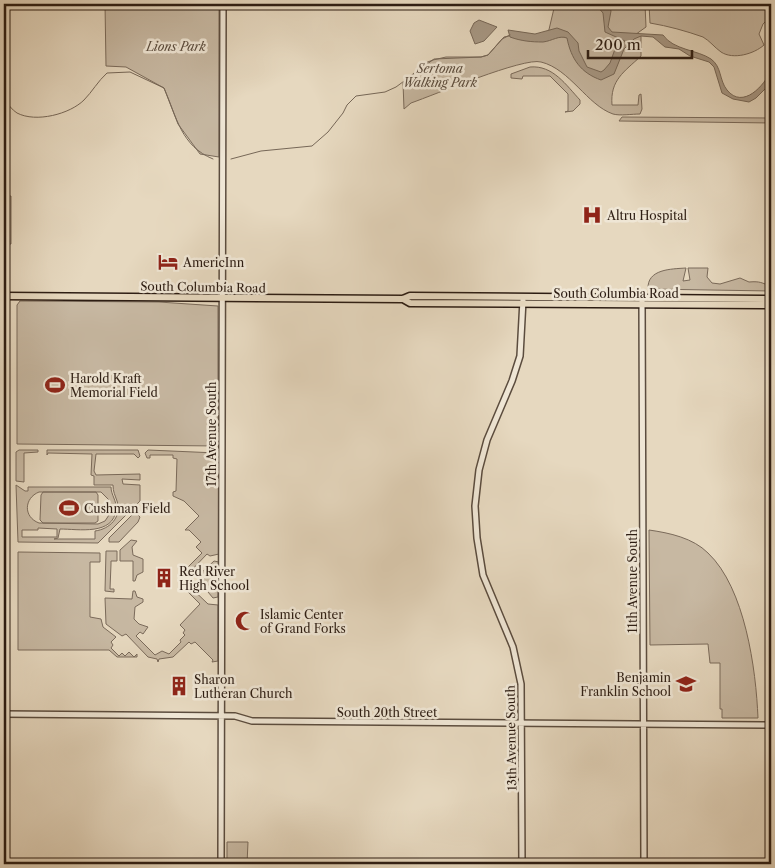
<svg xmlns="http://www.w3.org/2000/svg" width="775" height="868" font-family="'Libre Caslon Text',serif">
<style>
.green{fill:#c7b8a2;stroke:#7a6a5a;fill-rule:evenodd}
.water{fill:#a79885;stroke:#766757}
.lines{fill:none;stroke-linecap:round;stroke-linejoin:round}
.stream{stroke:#766757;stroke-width:1}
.minor-casing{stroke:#5b4c3e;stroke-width:8}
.major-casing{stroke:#2d1d13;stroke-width:9}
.minor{stroke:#efe6d5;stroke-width:5}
.major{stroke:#e6d8bf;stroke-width:6}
.labels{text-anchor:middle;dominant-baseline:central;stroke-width:5;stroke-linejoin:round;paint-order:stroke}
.park-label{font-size:12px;font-style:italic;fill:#5b4c3e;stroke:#efe6d5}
.poi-label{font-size:12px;fill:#2d1d13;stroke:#efe6d5;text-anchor:start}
.street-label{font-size:12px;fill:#2d1d13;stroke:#efe6d5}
</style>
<rect width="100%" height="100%" fill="#e6d8bf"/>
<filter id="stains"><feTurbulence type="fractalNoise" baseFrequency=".004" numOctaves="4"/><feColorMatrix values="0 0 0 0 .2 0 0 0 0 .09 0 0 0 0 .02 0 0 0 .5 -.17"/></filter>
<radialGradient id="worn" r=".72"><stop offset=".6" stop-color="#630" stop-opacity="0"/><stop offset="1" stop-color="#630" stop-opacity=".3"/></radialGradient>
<!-- green -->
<path class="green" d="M105 4H219V157L200 154 178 124 164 88 126 67 106 66Z
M555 4H645L646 27 632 37 641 36V56C624 72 610 80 612 105H638L639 95 641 94 642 109 640 114C632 114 620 116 613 114 587 105 570 69 541 62 524 57 434 95 411 103L404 109 403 83 425 63 433 60 446 57H481L488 55 504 37 523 33 547 38Z
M649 4H771V16L763 24 759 34 764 45C754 54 733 60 721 52 714 47 710 41 703 37 686 31 668 26 650 23Z
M530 67C553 65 566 85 580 100V104L573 111 565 112 568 111V94L550 76H523L522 79 511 78V74Z
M622 117 771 118V123L619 121Z
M4 196H11V244H4Z
M686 268 683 281 690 280 688 268H708L707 277 712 283 720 284 740 278 749 282C761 281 761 283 771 286V291L648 289C647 269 671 269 686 268Z
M20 301 159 302 218 306V446L17 444V305Z
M19 450H38V452L24 453V482L16 481V452Z
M47 450H138L140 456 138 458 134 454H96L94 471 96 475 140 474V480L122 479 123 484 140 485V501L98 543 18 542 16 485 25 491H28V487H111C111 495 117 501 116 509 114 536 78 529 60 529L58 538 54 539H95V531C110 529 122 517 117 501 115 495 113 492 113 485H94V476L91 475 92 454 48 453 47 455ZM39 492H101L109 500 111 512 105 521 98 524 39 523C23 517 24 498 39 492ZM38 528 57 529V537H22V530H38Z
M148 450 217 453 219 455V554L210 556 207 554 186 576 182 573 202 553 196 547 201 542 189 530H185L199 516 184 501 173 496V492L176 491 177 459 173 458V455H150V458H147L145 453Z
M43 492H96L98 495V521L95 523H43L40 520 41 495Z
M135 512 140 517 138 522 119 542H109V538Z
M649 530C670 533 693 538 708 553 745 588 756 669 758 718H722V709H720V663H710L708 644 650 645Z
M131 540 137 541 132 547 133 555 143 559V572L137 575 135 581H133V561H120V550Z
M106 551H117V561H111V564L110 589H114V592L105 591Z
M18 552 100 553V562H90V617L101 619 103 627 116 637 111 642 113 645 111 648 119 656 122 653 125 656 129 652 134 657 137 654V657H117L109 650H18Z
M214 561 219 562 218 597 213 598 198 580 200 574Z
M185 582 208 604 218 605V661L212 662 213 660 195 642 191 644 189 642 173 657 159 659 158 662 157 659 148 657 126 634 122 636 106 624 105 598 132 599 133 591H135L137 597 143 599V602L135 607 134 619 139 624 148 627 143 634 140 632 136 636 155 655 162 651 169 654 181 642 180 640 185 635 183 633 185 630 180 625 200 604 182 586Z
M227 842H248L247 864H227Z"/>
<!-- water -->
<path class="water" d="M560 4H609L611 11 608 27 612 32 663 35C673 50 698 50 711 59 722 67 719 80 727 90 743 110 765 85 771 70V83L756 98 749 102 733 99 722 93 714 67 709 62 690 56 679 49 665 47 653 37 641 36 634 39 624 49 614 74 601 80C581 73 571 59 567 38 559 35 552 41 543 42 531 42 521 41 510 37L508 30 535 34 557 28 568 32 578 43 579 51 587 67 601 72 604 70 610 63 615 49 625 41 605 32 603 13 597 6Z
M479 20 497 27 484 41 475 44 470 31 474 23Z"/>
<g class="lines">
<!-- stream -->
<path class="stream" d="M4 99C8 104 12 110 17 113 36 123 70 114 84 100 92 92 98 81 107 73L130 72 164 88C177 118 181 146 213 159
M231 159 261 151 312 146 328 132 343 113 347 105 356 96 385 92 396 87 434 59 481 57 488 55 502 39 510 35"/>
<defs>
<path id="minor" d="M642 301 644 864
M4 714 235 716 252 721 771 725
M221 864 223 4
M522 864 521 684 513 647 483 575 477 538 475 506 479 470 487 440 512 381 520 356 523 300"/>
<path id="major" d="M4 296 403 299 410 296 771 299
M403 299 410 303 771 305"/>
</defs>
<!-- minor casing -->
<use href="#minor" class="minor-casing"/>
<!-- major casing -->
<use href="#major" class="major-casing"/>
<!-- minor -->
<use href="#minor" class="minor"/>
<!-- major -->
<use href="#major" class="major"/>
</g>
<!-- icons -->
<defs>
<symbol id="hospital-bare" viewBox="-9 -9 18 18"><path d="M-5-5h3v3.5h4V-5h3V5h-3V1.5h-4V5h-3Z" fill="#8f2418" stroke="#efe6d5" stroke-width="2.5" paint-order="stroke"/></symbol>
<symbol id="hotel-bare" viewBox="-9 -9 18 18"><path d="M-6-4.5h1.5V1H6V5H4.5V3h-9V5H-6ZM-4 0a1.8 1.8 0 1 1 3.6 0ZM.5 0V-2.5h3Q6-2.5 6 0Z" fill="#8f2418" stroke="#efe6d5" stroke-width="2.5" paint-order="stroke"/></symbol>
<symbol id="stadium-bare" viewBox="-9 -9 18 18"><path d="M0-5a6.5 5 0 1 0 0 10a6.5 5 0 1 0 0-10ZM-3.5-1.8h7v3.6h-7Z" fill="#8f2418" stroke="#efe6d5" stroke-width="2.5" paint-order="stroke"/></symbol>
<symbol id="building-bare" viewBox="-9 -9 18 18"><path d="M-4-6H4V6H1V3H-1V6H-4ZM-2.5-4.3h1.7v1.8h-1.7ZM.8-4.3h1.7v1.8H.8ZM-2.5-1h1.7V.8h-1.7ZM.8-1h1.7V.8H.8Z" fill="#8f2418" stroke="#efe6d5" stroke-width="2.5" paint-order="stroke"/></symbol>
<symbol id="mosque-bare" viewBox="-9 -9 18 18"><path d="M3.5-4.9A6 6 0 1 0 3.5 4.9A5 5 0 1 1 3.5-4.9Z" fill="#8f2418" stroke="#efe6d5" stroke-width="2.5" paint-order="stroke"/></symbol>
<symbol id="school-bare" viewBox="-9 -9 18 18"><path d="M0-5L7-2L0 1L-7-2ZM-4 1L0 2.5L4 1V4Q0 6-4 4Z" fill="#8f2418" stroke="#efe6d5" stroke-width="2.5" paint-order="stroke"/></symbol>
</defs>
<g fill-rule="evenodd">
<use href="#hospital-bare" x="578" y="201" width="28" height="28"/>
<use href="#hotel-bare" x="154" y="248" width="28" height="28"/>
<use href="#stadium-bare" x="41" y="371" width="28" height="28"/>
<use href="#stadium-bare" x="55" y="494" width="28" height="28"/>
<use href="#building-bare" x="150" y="564" width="28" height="28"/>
<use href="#mosque-bare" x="231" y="607" width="28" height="28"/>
<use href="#school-bare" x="672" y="670" width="28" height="28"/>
<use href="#building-bare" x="165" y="672" width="28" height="28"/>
</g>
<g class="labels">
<!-- park labels -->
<g class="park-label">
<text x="176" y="46">Lions Park</text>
<text x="440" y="68">Sertoma<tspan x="440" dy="14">Walking Park</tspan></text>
</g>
<!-- poi labels -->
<g class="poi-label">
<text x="607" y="215">Altru Hospital</text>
<text x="183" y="262">AmericInn</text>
<text x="70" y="378">Harold Kraft<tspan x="70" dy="14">Memorial Field</tspan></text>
<text x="84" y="508">Cushman Field</text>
<text x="179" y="571">Red River<tspan x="179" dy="14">High School</tspan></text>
<text x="260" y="614">Islamic Center<tspan x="260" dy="14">of Grand Forks</tspan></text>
<text x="671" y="677" text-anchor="end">Benjamin<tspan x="671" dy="14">Franklin School</tspan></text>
<text x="194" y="679">Sharon<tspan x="194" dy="14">Lutheran Church</tspan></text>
</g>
<!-- street labels -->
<g class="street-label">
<text transform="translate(203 287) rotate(1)">South Columbia Road</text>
<text x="616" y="293">South Columbia Road</text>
<text transform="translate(211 434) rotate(-90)">17th Avenue South</text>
<text transform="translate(632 581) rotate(-90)">11th Avenue South</text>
<text x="387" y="712">South 20th Street</text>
<text transform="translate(511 738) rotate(-91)">13th Avenue South</text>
</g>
</g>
<!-- margin -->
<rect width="775" height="868" fill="none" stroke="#e6d8bf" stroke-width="20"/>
<rect x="5" y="5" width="765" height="858" fill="none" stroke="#2d1d13" stroke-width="2.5"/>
<rect x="10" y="10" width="755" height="848" fill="none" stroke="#2d1d13"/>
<!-- scale -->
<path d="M588 50v8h104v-8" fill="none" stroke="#2d1d13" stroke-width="2.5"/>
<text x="595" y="50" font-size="15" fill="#2d1d13" stroke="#efe6d5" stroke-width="4" paint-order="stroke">200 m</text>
<rect width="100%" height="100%" filter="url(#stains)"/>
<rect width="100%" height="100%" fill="url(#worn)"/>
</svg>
